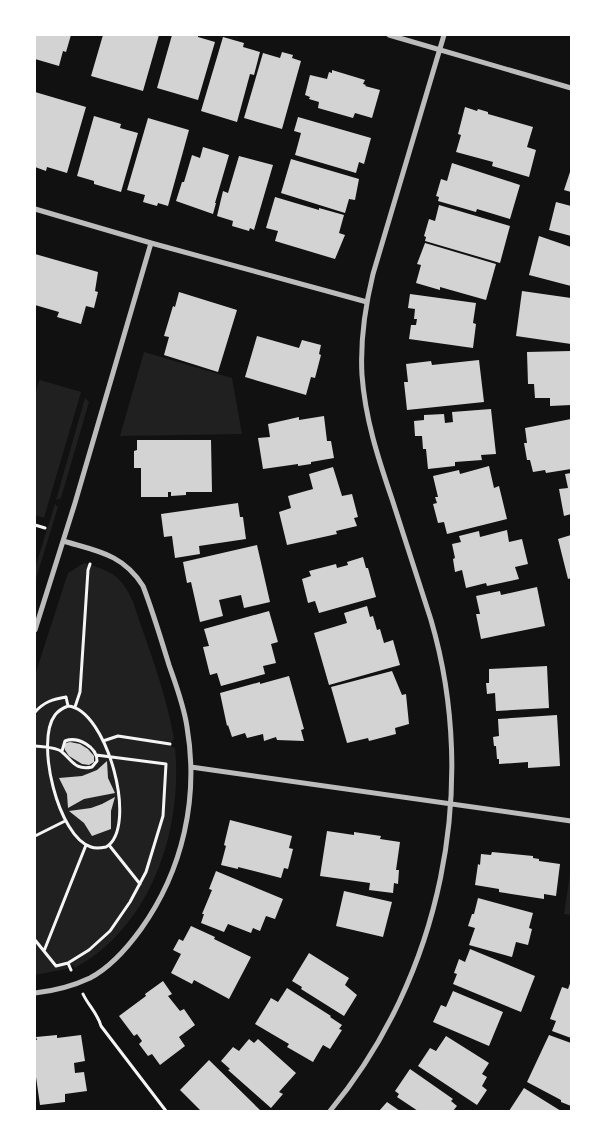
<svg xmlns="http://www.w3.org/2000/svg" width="606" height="1146" font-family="Jost,sans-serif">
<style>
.green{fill:#202020}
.building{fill:#d3d3d3}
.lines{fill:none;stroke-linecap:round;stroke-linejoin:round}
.path{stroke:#f5f5f5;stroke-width:3}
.minor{stroke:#bcbcbc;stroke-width:5}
</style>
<rect width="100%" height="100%" fill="#111"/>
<!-- green -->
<path class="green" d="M144 352 232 378 242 434 120 436Z
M40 380 81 392 44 518 35 515V394L39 381Z
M85 398 89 402 61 498 56 500Z
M55 504 58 507 35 582V568Z
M84 563C110 571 121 574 133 602 148 647 166 692 174 739L171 742 172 747 175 748C183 830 151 927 75 968L73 965 66 969 35 975V675L68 573Z
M571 867V915L564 914Z"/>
<!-- building -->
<path class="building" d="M35 35H71L66 52 63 51 59 66 35 59Z
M103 35H159L143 91 91 76Z
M172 35H198V37L215 42 198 100 157 88Z
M223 37 244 43 243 47 260 52 254 75 250 74 237 122 201 111Z
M282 52 293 55 292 58 301 61 282 129 244 118 263 53 280 58Z
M332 70 365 80 363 84 366 85 365 86 380 90 372 118 355 113 353 118 318 108 319 102 309 99 310 97 305 95 310 75 327 79 329 72 332 73Z
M35 92 86 107 67 173 47 167 46 171 35 167Z
M465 107 477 111 478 109 488 112V114L533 127 527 147 536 150 529 177 492 166 493 162 456 152 461 135 458 134Z
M94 116 121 124 120 128 138 133 121 192 94 184V181L77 176Z
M298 117 371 138 364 164 359 162 356 173 295 155 301 133 294 131Z
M148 118 189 130 168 206 158 203 157 206 143 202 145 195 127 190Z
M203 147 229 155 215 203H216L213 214 176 201 182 182H184L192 155 200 158Z
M239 156 273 165 254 230 250 228 249 231 232 226 233 221 217 216 223 191 228 193Z
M291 159 359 179 355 200 349 199 345 213 281 193Z
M452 163 520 185 510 219 477 209 476 212 438 201 439 197 436 196 441 179 447 181Z
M571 169V192L564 190Z
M275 197 319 210V208L344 215 339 233 345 235 335 259 275 241 278 231 266 228Z
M556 202 571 206V236L549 230Z
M439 205 510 226 500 263 425 241 426 237 424 236 429 219 435 221Z
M539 236 571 247V286L529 275Z
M425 243 496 264 486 300 440 287V290L416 283 421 265 417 264Z
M35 254 98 272 95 291 98 292 94 308 86 306 81 324 57 317 59 312 35 305Z
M522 291 571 298V344L516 336Z
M179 292 237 310 218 372 164 355 169 337 164 336 173 306 175 307Z
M410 294 476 303 473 323 476 324 473 348 409 339 411 325H416L417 319H414L415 309 408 308Z
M257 336 299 348 302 340 321 345 319 354 321 355 315 378 311 377 306 395 245 377Z
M571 351V405L550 406V398H535L534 384H528L527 352Z
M479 360 484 402 407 410 404 382H408L406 364 431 361 432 365Z
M491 409 496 454 481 455 482 460 455 462V466L428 469 426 449H423L422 436H415L414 421 424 420V415L444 414 445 423 453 422 452 412Z
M324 416 327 441H331L334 458 311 462V464L298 466V464L263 469 258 438 270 437 268 424 299 417V420Z
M571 419V469L546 473 545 470 533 472 530 460H527L524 443H527L525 428Z
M137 440H211L212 492H186V495L171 496V492H168V497H141V468H134V451L137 450Z
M489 466 494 488 499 486 507 519 447 534 444 522 438 523 433 504 437 503 435 497H438L433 476 459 470 460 474Z
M333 467 342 496 352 494 358 517 354 518 357 526 336 531 337 534 287 545 279 512 291 508 288 496 313 489 309 474Z
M571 473V514L564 516 559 489 568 488 565 474Z
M238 503 240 517H243L246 539 199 546 200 554 175 558 172 536 164 537 161 514Z
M507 530 509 542 522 539 528 564 515 567 519 579 487 586 486 583 466 588 462 570 455 572 453 559 455 558 452 544 461 542 459 536 479 531 480 537Z
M571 535V578L568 579 558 539Z
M257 545 270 602 244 608 241 595 219 600 223 616 200 622 191 582 187 583 183 562Z
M363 557 366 568H368L376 597 319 613 315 601 308 603 302 579 311 576 309 571 336 564 337 568 348 565 347 562Z
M537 587 545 626 481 639 476 614H480L476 596 500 591 501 595Z
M367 606 370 617 373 616 377 630 380 629 384 643 393 640 400 665 329 685 314 633 347 623 344 613Z
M269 611 278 642 271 644 276 663 263 666 265 674 221 686 217 673 210 675 203 647 209 646 204 629Z
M547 666 549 708 496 711 495 693 487 694 486 683H489V669Z
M392 671 402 695 406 694 409 724 395 728 396 734 369 741 368 738 347 743 331 687Z
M289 676 304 729 301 730 304 741 277 740 276 737 264 741 263 734 247 738 245 733 232 737 228 725 227 726 220 693 260 682V684Z
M557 715 560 766 528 768V762L499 764V759H497L496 746H494L493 737 499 736 498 719Z
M70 742 80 744 88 749 94 756V762L89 765 82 764 69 756 65 750 64 746 66 743Z
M107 761 108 778 115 793 84 799 68 808 67 794 59 778 82 776 97 770Z
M115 797 111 811V829L92 836 84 823 69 811 91 808 102 804Z
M230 820 292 836 289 848 293 849 288 869 284 868 281 878 238 867V869L221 865 226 846 224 845Z
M327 831 354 835V832L381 836 380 839 400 842 396 870H399L398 884 394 883 393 893 369 890 370 883 320 876Z
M492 852 533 856V858L539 859V861L560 864 556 896 544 894V899L499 892V889L475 885 478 864 480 865 481 854 491 855Z
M216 871 283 899 275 919 266 916 260 931 253 928 251 933 228 924 224 932 201 923 204 914H202L212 890 209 889Z
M344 891 392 902 383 937 336 926Z
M478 898 533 913 529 928 532 929 528 945 516 942 512 957 469 945 475 928 468 926 472 914H474Z
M191 926 215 937 214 939 251 957 229 999 194 980 192 984 171 973 181 954 173 950 179 939 183 941Z
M470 949 535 976 521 1012 453 984 457 974 454 973 459 959 465 962Z
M309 953 349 978 345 985 357 995 344 1016 301 989 302 987 292 981Z
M163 981 172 994 168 996 180 1011 184 1009 195 1025 179 1037 185 1046 160 1065 152 1054 148 1056 139 1044 142 1041 137 1034 134 1036 119 1016 146 996 145 994Z
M571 981V1038L552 1031 556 1021 550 1019 562 987 568 989Z
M287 988 331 1016 330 1017 342 1025 339 1029 342 1030 330 1049 323 1045 313 1062 287 1047 289 1044 255 1024 271 998 278 1002Z
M453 991 503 1012 489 1046 433 1022 441 1005 446 1007Z
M57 1035V1038L81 1035 85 1061 74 1063 75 1073 84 1072 87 1091 65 1094V1102L40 1105 35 1070V1040H37L36 1037Z
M549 1035 571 1043V1106L561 1102V1100L527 1082Z
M446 1036 489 1063 482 1074 487 1077 482 1086 487 1090 477 1105 418 1066 430 1048 436 1051Z
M249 1039 254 1043 258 1039 296 1073 279 1092 283 1094 271 1108 228 1070 230 1069 221 1061 233 1047 239 1051Z
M209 1060 261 1111H201L180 1090Z
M410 1069 453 1099 451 1101 457 1106 453 1111H418L397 1097 399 1094 395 1091Z
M524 1088 561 1111H509Z
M387 1102 400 1111H379Z"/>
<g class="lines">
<!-- path -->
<path class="path" d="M35 525 45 528
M68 706C107 709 139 828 106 847 101 848 96 849 91 847 58 837 35 741 55 715 58 711 63 708 68 706Z
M75 707 80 692 88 570 90 564
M35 712C44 702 53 699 66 697L68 706
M103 741 118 736 170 744
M35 746C42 747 57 747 62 752 72 760 75 771 92 767L97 761C97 747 78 736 65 741L62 751
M35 836 65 821
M109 845 140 884
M35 940 56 966 68 963 71 970
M44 951 86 845
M68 963 89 950 110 931 130 902 146 872 163 816 166 764 96 755
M83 994C88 1005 98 1014 101 1026L166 1111"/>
<!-- minor -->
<path class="minor" d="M389 35 571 88
M35 209 151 243 367 302
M35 630 75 503 151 243
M191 767 571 821
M35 993C53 991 73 986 90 978 111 967 128 947 141 929 183 870 199 798 187 727 184 706 176 685 169 665 161 639 153 612 143 586 123 554 97 551 63 541
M330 1111C441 977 480 787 431 620 418 580 405 539 392 499 378 458 365 418 362 375 360 340 365 307 373 274L444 35"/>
</g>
<!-- border -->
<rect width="606" height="1146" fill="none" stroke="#ffffff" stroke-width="72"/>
</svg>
